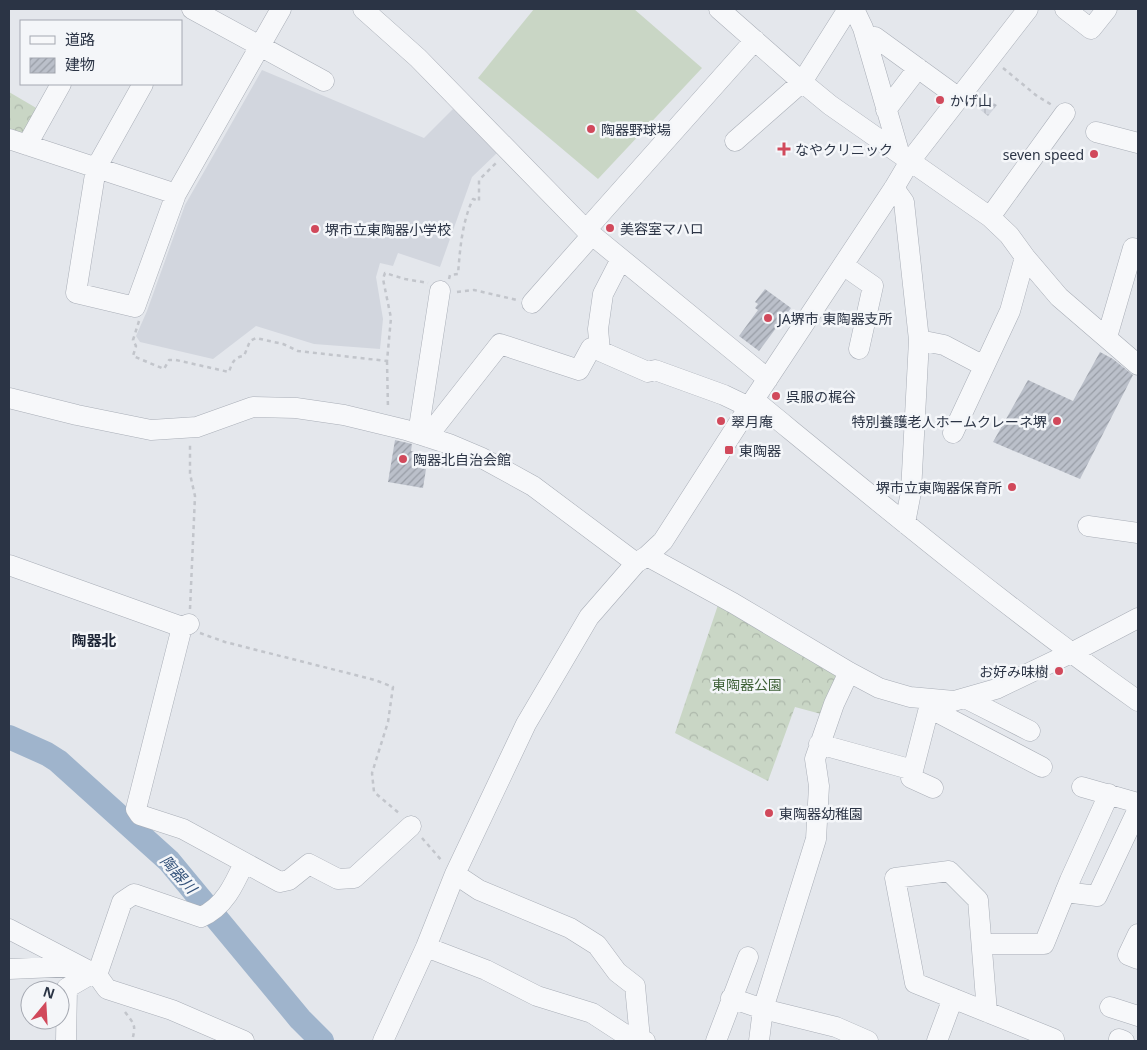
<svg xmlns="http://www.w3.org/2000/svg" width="1147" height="1050" font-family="'Noto Sans','Noto Sans JP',sans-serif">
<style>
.built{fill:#d2d6de}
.industrial{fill:url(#industrial-grid)}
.forest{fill:url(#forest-crowns)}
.garden{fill:#c9d6c5}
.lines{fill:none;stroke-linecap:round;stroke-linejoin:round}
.river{stroke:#9fb4cc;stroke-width:24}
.building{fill:url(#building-hatch)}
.minor-casing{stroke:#a9aeb7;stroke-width:21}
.path{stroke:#c2c5cb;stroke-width:2.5;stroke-dasharray:4 4;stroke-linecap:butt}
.minor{stroke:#f7f8fa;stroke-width:20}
.poi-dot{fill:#d1495b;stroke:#f4f6f9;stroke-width:2}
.labels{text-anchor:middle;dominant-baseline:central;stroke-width:5;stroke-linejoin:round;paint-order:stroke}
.poi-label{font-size:14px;fill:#2b3445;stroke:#f4f6f9;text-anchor:start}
.park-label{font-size:14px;fill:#3f6138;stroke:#f4f6f9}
.neighbourhood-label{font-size:15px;font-weight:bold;fill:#1d2536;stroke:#f4f6f9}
.water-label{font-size:15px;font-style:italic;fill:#34527a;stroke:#f4f6f9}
</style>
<defs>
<pattern id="industrial-grid" width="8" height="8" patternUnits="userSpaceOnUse" patternTransform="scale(1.25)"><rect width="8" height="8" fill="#d2d6de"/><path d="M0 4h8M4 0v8" fill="none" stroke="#b4b8c0"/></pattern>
<pattern id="forest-crowns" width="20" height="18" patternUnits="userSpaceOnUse" patternTransform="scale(1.25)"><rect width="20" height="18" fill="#c9d6c5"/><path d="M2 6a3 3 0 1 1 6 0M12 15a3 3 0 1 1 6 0" fill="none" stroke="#adb8ab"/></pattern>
<pattern id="building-hatch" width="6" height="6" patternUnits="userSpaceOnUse" patternTransform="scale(1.25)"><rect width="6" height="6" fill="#bbc0ca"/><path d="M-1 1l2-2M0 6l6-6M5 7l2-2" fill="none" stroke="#989da6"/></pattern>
</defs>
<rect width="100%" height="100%" fill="#e4e7ec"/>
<!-- built -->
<path class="built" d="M262 70 424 138 453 109 497 153 472 177 440 267 398 253 393 266 380 263 376 277 383 319 380 349 314 344 256 326 213 359 140 342 136 336 147 311 185 205Z"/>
<!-- industrial -->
<path class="industrial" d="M974 92 997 105 988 116 968 100Z"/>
<!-- forest -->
<path class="forest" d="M9 92 38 109 26 132 20 135 9 131Z
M719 602 839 672 821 714 795 707 768 781 675 733Z"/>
<!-- garden -->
<path class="garden" d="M534 9H634L702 68 598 179 478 78Z"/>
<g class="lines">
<!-- river -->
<path class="river" d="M9 737 47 754 58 761 169 861 300 1019 322 1041"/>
</g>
<!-- building -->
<path class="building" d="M765 289 791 308 759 351 739 336 758 310 755 308 758 304 755 302Z
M1100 352 1113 359 1133 375 1080 479 993 442 1028 380 1073 401Z
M395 440 412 444 411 451 415 452 413 467 426 469 423 488 388 482Z"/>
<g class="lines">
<defs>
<path id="minor" d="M192 9 324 81
M363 9 418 58 586 230 768 379
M719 9 802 82 830 105 990 217 1009 235 1025 257 1059 297 1138 365
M854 9 863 28 899 152
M1065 9 1091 29 1107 9
M875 37 959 98
M143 84 96 168 76 293 135 307 176 194
M886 110 918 68
M1096 132 1138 143
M9 139 176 194 281 9
M735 141 802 82 848 9
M27 145 61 84
M894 188 904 202 919 340 911 492 905 523
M990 217 1065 113
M586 230 755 40
M621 259 603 294 598 329 600 351 648 372 655 370 724 395 749 407
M843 265 873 286 859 349
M532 303 592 235
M1107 337 1133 248
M919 340 944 345 984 366
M9 398 77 415 151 430 197 427 253 407 296 408 344 415 406 430 449 444 482 458 533 486 636 563
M754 400C880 503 1005 607 1138 701
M953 433 1010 311 1025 257
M418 434 440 291
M427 437 500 344 579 370 591 348 600 351
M1088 526 1138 533
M647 556 733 603 849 672 879 688 910 697 954 701 996 689 1071 653 1138 618
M9 565 182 627 189 624
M182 627 136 809 140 815 183 829 280 882 289 880 309 864 338 879 354 878 411 826
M965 698 1030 731
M928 699 929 708 911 778 933 788
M929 708 1042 767
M819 744 913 770
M1082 787 1138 803
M455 874 479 890 570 928 597 945 617 972 635 986 640 1039 645 1041
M1065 892 1097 896 1138 809
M9 929 97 975 107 989 172 1010 244 1041
M1138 934 1128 955 1138 959
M982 944H1044L1070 880 1109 794
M426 947 486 970 537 996 592 1013 635 1041
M9 969 79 966
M97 975 122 902 134 894 201 917C224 907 234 885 244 863
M731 998 763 1009 836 1027 868 1041
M1110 1007 1138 1016
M987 1012 978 900 949 871 895 878 915 983 1054 1039 1053 1041
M1119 1039 1124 1041
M66 1041 67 988 93 973
M383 1041 426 947 455 874 526 724 589 617 636 563 647 556 663 541 749 407 894 188 910 161 1028 9
M716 1041 748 957
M759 1041 763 1009 816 839 819 786 815 759 834 704 849 672
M937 1041 953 998"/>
</defs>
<!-- minor casing -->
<use href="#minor" class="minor-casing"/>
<!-- path -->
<path class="path" d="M1003 68 1037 96 1052 105
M449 279 450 275 458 274C460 249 462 222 473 199L479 201V180L497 162
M457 292 474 290 517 300
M139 321 133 340 136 346 133 356 164 369 169 360H176L229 372C232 363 234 357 244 356L250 341 256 338 283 344 298 351 387 361 391 318 383 279 385 273 405 279 428 283
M387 361 388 409
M190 609 195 496 190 474V443
M200 633 225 642 375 680 393 687 388 722 372 773 374 792 400 814
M422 838 443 862
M125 1012C135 1025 136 1025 132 1041"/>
<!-- minor -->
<use href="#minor" class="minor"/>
</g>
<!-- markers -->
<g class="poi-dot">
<circle cx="940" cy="100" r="5"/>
<circle cx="591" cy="129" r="5"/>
<path d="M781.5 141.5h5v5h5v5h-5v5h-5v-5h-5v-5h5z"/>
<circle cx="1094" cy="154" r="5"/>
<circle cx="610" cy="228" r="5"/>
<circle cx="315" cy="229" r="5"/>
<circle cx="768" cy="318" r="5"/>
<circle cx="776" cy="396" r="5"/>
<circle cx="721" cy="421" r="5"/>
<circle cx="1057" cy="421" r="5"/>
<rect x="724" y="445" width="10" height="10" rx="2.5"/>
<circle cx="403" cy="459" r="5"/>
<circle cx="1012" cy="487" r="5"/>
<circle cx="1059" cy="671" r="5"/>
<circle cx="769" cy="813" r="5"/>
</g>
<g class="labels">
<!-- poi labels -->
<g class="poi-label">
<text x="950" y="100">かげ山</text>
<text x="601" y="129">陶器野球場</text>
<text x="795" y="149">なやクリニック</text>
<text x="1084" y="154" text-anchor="end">seven speed</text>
<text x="620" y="228">美容室マハロ</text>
<text x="325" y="229">堺市立東陶器小学校</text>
<text x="778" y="318">JA堺市 東陶器支所</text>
<text x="786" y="396">呉服の梶谷</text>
<text x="731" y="421">翠月庵</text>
<text x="1047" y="421" text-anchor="end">特別養護老人ホームクレーネ堺</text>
<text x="739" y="450">東陶器</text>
<text x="413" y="459">陶器北自治会館</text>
<text x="1002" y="487" text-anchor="end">堺市立東陶器保育所</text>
<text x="1049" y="671" text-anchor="end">お好み味樹</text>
<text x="779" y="813">東陶器幼稚園</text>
</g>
<!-- park labels -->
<g class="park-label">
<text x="747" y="684">東陶器公園</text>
</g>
<!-- neighbourhood labels -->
<g class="neighbourhood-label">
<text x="94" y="640">陶器北</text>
</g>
<!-- water labels -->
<g class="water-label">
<text transform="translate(179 874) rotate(48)">陶器川</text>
</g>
</g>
<!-- border -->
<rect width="1147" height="1050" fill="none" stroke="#2b3445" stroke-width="20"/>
<!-- legend -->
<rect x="20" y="20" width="162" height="65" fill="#f4f6f9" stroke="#a4a8b1"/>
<rect x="30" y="36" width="25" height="8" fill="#f7f8fa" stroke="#a4a8b1"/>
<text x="65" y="45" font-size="15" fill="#2b3445">道路</text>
<rect x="30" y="58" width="25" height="15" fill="url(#building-hatch)" stroke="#a4a8b1"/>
<text x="65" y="70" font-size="15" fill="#2b3445">建物</text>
<!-- north arrow -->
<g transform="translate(45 1005) rotate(18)"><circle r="24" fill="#f4f6f9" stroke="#a4a8b1"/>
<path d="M0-4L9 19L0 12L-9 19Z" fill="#d1495b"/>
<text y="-8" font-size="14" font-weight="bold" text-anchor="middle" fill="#2b3445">N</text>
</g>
</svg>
